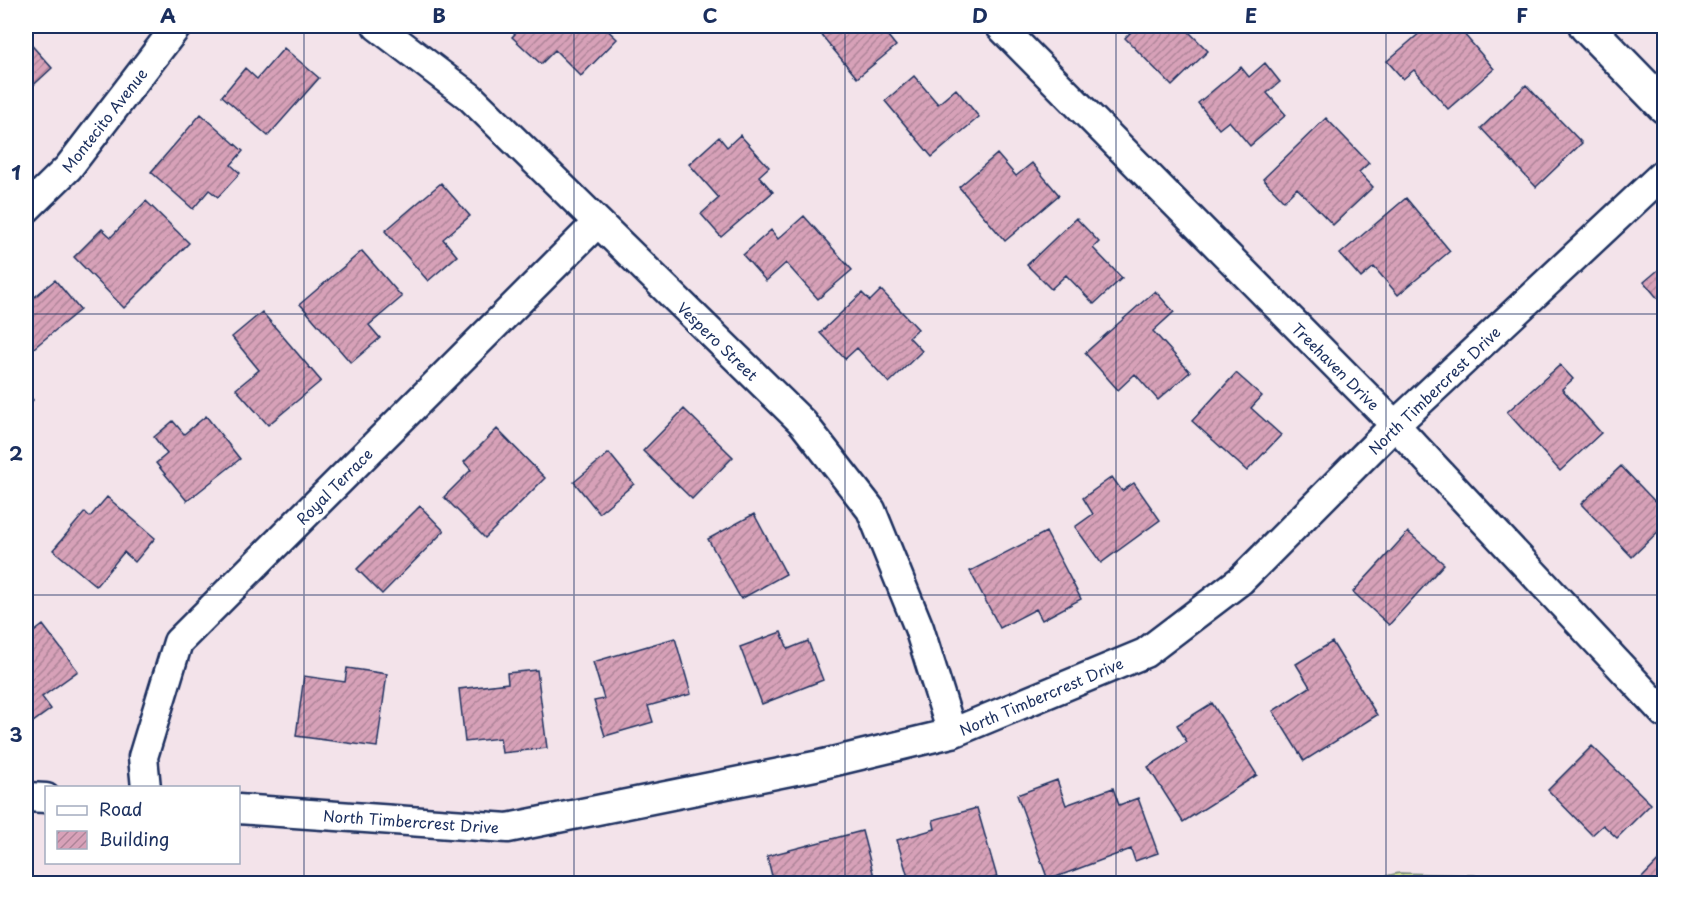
<svg xmlns="http://www.w3.org/2000/svg" width="1690" height="909" font-family="'Playpen Sans',sans-serif">
<style>
.wetland{fill:url(#wetland-marsh);stroke:#78887a;stroke-width:1.5}
.building{fill:url(#building-hatch);stroke:#1b2f5e;stroke-width:1.5}
.lines{fill:none;stroke-linecap:round;stroke-linejoin:round}
.street-casing{stroke:#1b2f5e;stroke-width:33}
.secondary-casing{stroke:#1b2f5e;stroke-width:38}
.street{stroke:#fff;stroke-width:28}
.secondary{stroke:#fff;stroke-width:33}
.grid{fill:none;stroke:#1b2f5e;stroke-width:1.5;stroke-opacity:0.55}
.labels{text-anchor:middle;dominant-baseline:central;stroke-width:6;stroke-linejoin:round;paint-order:stroke}
.street-label{font-size:15px;fill:#1b2f5e;stroke:#fff}
.neatline{fill:none;stroke:#1b2f5e;stroke-width:2}
.grid-label{font-size:20px;text-anchor:middle;font-weight:bold;fill:#1b2f5e}
</style>
<defs>
<pattern id="wetland-marsh" width="20" height="14" patternUnits="userSpaceOnUse" patternTransform="scale(1.5)"><rect width="20" height="14" fill="#d5e295"/><path d="M1 5h8M5 5V1M11 12h8M15 12V8" fill="none" stroke="#b6c283"/></pattern>
<pattern id="building-hatch" width="6" height="6" patternUnits="userSpaceOnUse" patternTransform="scale(1.5)"><rect width="6" height="6" fill="#d7a1b8"/><path d="M-1 1l2-2M0 6l6-6M5 7l2-2" fill="none" stroke="#ae8499"/></pattern>
</defs>
<rect width="100%" height="100%" fill="#f3e3ea"/>
<filter id="ink" filterUnits="userSpaceOnUse"><feTurbulence type="fractalNoise" baseFrequency=".0167" numOctaves="2"/><feDisplacementMap in="SourceGraphic" scale="12" xChannelSelector="R" yChannelSelector="G"/><feConvolveMatrix kernelMatrix="1 2 1 2 8 2 1 2 1" color-interpolation-filters="sRGB"/></filter>
<g filter="url(#ink)">
<!-- wetland -->
<path class="wetland" d="M1399 873 1475 875 1483 883H1356Z"/>
<!-- building -->
<path class="building" d="M523 26H603L617 39 581 76 555 50 541 64 512 37Z
M814 26H880L896 46 857 78Z
M1137 26H1183L1208 51 1172 86 1125 38Z
M1428 26H1473L1463 33 1494 69 1448 109 1414 70 1403 79 1387 61Z
M26 39 52 68 26 92Z
M284 48 319 78 268 136 222 96 245 68 257 79Z
M1265 63 1280 82 1267 93 1286 115 1250 146 1229 121 1219 129 1198 103 1241 67 1249 77Z
M914 76 938 104 956 89 979 117 932 157 885 101Z
M1526 85 1582 143 1536 187 1481 128Z
M201 114 243 151 231 165 240 173 218 197 209 190 193 209 151 172Z
M1326 118 1369 163 1359 172 1373 187 1333 225 1297 188 1284 201 1263 179Z
M740 135 769 167 759 176 773 192 721 237 701 214 719 198 689 164 719 137 727 147Z
M997 154 1016 176 1032 163 1059 195 1005 241 959 187Z
M441 183 470 216 443 239 457 256 428 281 385 231Z
M1406 198 1450 251 1398 295 1374 267 1361 278 1340 254Z
M146 201 189 243 124 308 74 257 102 229 111 237Z
M804 216 852 270 818 299 786 263 766 281 743 255 771 230 778 239Z
M1076 218 1099 242 1093 248 1122 278 1094 304 1066 275 1051 289 1027 265Z
M362 251 402 297 369 325 380 338 351 363 300 304Z
M1664 265V306L1644 282Z
M55 280 80 310 29 352 26 348V304Z
M881 290 918 329 909 337 922 351 889 383 857 348 845 359 820 333 862 293 870 301Z
M1155 291 1174 312 1153 331 1190 372 1158 400 1135 374 1118 390 1085 353Z
M262 312 321 381 268 425 236 389 259 370 232 337Z
M1560 365 1573 379 1562 389 1601 433 1560 471 1507 412Z
M1236 373 1262 396 1251 408 1281 435 1247 471 1192 421Z
M26 392 33 400 26 408Z
M684 409 733 457 692 499 643 451Z
M206 416 240 459 187 501 156 463 167 454 154 437 173 421 184 434Z
M497 429 545 478 485 538 444 497 471 470 464 462Z
M609 453 634 484 599 513 574 482Z
M1621 466 1664 511V526L1632 557 1581 504Z
M1112 477 1122 491 1134 483 1160 520 1101 563 1075 527 1093 514 1083 498Z
M107 497 155 538 135 562 124 552 96 586 53 550 85 512 90 517Z
M420 506 444 531 382 594 357 569Z
M754 514 786 574 741 599 708 539Z
M1046 532 1081 599 1042 620 1036 609 1000 628 970 571Z
M1408 532 1444 564 1389 625 1353 592Z
M43 625 78 671 42 697 51 709 26 727V638Z
M781 632 788 649 808 641 823 680 762 704 740 647Z
M675 638 691 694 648 706 653 722 605 736 594 701 604 699 593 662Z
M1332 642 1377 715 1304 761 1273 711 1310 687 1296 664Z
M347 668 387 674 377 747 296 736 304 676 345 682Z
M537 670 547 748 502 753 500 738 465 742 459 689 508 683 507 673Z
M1212 703 1257 775 1183 822 1148 767 1187 742 1177 725Z
M1592 746 1651 804 1617 838 1603 825 1592 835 1548 790Z
M1057 780 1066 805 1113 788 1119 805 1138 798 1158 853 1135 861 1131 849 1048 880 1017 795Z
M977 808 997 877 975 884H910L897 840 935 829 933 820Z
M862 831 876 884H774L767 856Z
M1664 855V884H1636Z
M26 879 62 882V884H26Z"/>
<g class="lines">
<defs>
<path id="street" d="M377 26 470 97 803 423 871 510 919 628 952 733
M1000 26 1395 425 1664 713
M26 209 68 168 177 26
M146 788 143 757 178 642 597 223
M26 797 46 798
M238 809 508 828 815 766 952 733 1145 653 1241 580 1395 425 1664 173"/>
<path id="secondary" d="M1586 26 1664 106"/>
</defs>
<!-- street casing -->
<use href="#street" class="street-casing"/>
<!-- secondary casing -->
<use href="#secondary" class="secondary-casing"/>
<!-- street -->
<use href="#street" class="street"/>
<!-- secondary -->
<use href="#secondary" class="secondary"/>
</g>
</g>
<!-- grid -->
<path class="grid" d="M304 26V884M574 26V884M845 26V884M1116 26V884M1386 26V884M26 314H1664M26 595H1664"/>
<g class="labels">
<!-- street labels -->
<g class="street-label">
<text transform="translate(104 120) rotate(-52)">Montecito Avenue</text>
<text transform="translate(718 341) rotate(44)">Vespero Street</text>
<text transform="translate(1336 366) rotate(45)">Treehaven Drive</text>
<text transform="translate(1434 390) rotate(-44)">North Timbercrest Drive</text>
<text transform="translate(334 486) rotate(-45)">Royal Terrace</text>
<text transform="translate(1041 696) rotate(-23)">North Timbercrest Drive</text>
<text transform="translate(411 821) rotate(4)">North Timbercrest Drive</text>
</g>
</g>
<!-- margin -->
<rect width="1690" height="909" fill="none" stroke="#fff" stroke-width="66"/>
<!-- legend -->
<rect x="45" y="786" width="195" height="78" fill="#ffffff" stroke="#a4acbf" stroke-width="1.5"/>
<rect x="57" y="806" width="30" height="9" fill="#ffffff" stroke="#a4acbf" stroke-width="1.5"/>
<text x="99" y="816" font-size="18" fill="#1b2f5e">Road</text>
<rect x="57" y="831" width="30" height="18" fill="url(#building-hatch)" stroke="#a4acbf" stroke-width="1.5"/>
<text x="99" y="846" font-size="18" fill="#1b2f5e">Building</text>
<rect x="33" y="33" width="1624" height="843" class="neatline"/>
<g class="grid-label">
<text x="168" y="23">A</text>
<text x="439" y="23">B</text>
<text x="710" y="23">C</text>
<text x="980" y="23">D</text>
<text x="1251" y="23">E</text>
<text x="1522" y="23">F</text>
<text x="16" y="180">1</text>
<text x="16" y="461">2</text>
<text x="16" y="742">3</text>
</g>
</svg>
